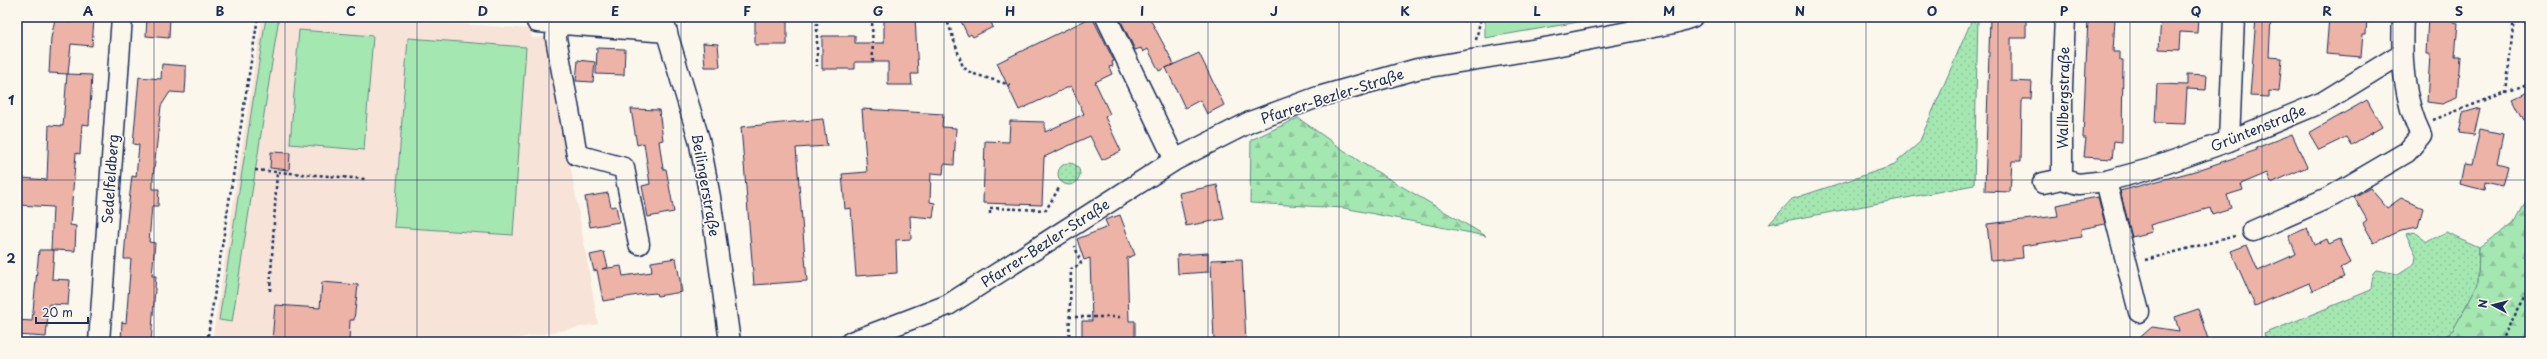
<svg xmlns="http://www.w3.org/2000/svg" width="2547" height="359" font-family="'Playpen Sans',sans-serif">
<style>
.built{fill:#f7e3d7}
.grass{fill:url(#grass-dots);stroke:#608b88}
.forest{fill:url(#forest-firs);stroke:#608b88}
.garden{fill:#a5e7b1;stroke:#608b88}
.building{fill:#edb3a6;stroke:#1b2f5e}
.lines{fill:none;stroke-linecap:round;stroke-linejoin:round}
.minor-casing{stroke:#1b2f5e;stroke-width:23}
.path{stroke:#1b2f5e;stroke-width:2.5;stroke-dasharray:3 3;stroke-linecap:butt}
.minor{stroke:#fbf7ec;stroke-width:20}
.grid{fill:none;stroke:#1b2f5e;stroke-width:1;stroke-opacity:0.55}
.labels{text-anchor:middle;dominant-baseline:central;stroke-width:3.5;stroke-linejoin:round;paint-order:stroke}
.street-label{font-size:14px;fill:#1b2f5e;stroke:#fbf7ec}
.neatline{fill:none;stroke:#1b2f5e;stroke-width:1.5}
.grid-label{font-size:13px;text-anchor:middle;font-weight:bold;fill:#1b2f5e}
</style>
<defs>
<pattern id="grass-dots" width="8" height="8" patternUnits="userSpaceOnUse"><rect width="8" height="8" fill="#a5e7b1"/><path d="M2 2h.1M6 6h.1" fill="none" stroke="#8dc69b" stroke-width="1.8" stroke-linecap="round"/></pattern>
<pattern id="forest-firs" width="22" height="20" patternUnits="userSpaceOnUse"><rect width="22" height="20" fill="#a5e7b1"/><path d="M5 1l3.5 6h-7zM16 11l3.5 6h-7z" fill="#8dc69b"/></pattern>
</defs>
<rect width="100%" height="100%" fill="#fbf7ec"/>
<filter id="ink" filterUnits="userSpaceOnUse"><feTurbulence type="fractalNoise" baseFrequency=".025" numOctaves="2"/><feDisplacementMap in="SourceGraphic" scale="8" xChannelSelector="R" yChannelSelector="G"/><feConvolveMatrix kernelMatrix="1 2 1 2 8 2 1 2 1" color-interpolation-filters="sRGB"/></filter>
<g filter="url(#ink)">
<!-- built -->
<path class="built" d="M262 17H363L530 29 532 38 548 37 598 324 497 342H212Z"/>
<!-- grass -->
<path class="grass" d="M1973 17H1978L1974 185 1769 224 1792 199 1892 166 1919 143Z
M1058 174a11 11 0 1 1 22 0a11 11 0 1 1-22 0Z
M2414 232 2427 242 2446 232 2479 247 2478 284 2453 330 2436 342H2267L2264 334 2371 290 2373 273 2376 270 2398 274 2415 263 2416 255 2406 234Z"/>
<!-- forest -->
<path class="forest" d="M1298 118 1362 163 1486 236 1344 208 1250 203 1251 140Z
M2530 194V342H2436L2453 330 2478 284 2479 247 2515 222Z"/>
<!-- garden -->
<path class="garden" d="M266 17H279L232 322 219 320Z
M1485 17H1608L1485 38Z
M299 30 373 36 364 150 290 144Z
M408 38 526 47 513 235 394 227Z"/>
<!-- building -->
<path class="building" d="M72 17 94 19 92 46 71 44 68 74 49 73 51 38 55 19 72 23Z
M147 17H170L169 38 146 36Z
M755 17H787V45H755Z
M884 17H915L918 74H911L912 85H888V62H855V69H822V36H855V43H884Z
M959 17H989L993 27 973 37 971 34 968 36Z
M1092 17 1114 61 1112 62 1113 66 1109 67 1112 74 1095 82 1110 114 1105 117 1121 151 1102 160 1090 136 1044 157 1042 205 983 203 985 141 1009 142 1010 121 1045 122V132L1084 114 1071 86 1019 110 997 63Z
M1125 17H1149L1174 64 1159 71 1148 49 1143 52 1141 48 1135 50 1120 19Z
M1990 17H2026V38H2011V81L2032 82 2031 99H2022L2021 161H2012L2010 192 1985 191Z
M2161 17H2198L2197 33 2180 32 2179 50 2159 49Z
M2256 17H2271L2269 57 2282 58 2279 92 2269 91V97L2250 96Z
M2329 17H2367L2366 34H2363L2361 57 2326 54Z
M2428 17H2454V22L2458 23 2455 56H2460L2457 98 2442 104 2427 102 2430 54H2426Z
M2088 18 2115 19 2113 52H2120V60H2123L2122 142 2114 141 2112 159 2084 157 2086 138H2083Z
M703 43 718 44 720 67H705Z
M597 48 625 49 624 75 596 74Z
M1199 53 1224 105 1207 114 1200 100 1185 108 1166 68Z
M578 60 595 62 593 82 576 81Z
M162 64 186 66V78L185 93 170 92 161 106 153 178V189H159L158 206H152L149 242 155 243 152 276H156L151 342H121L122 322 126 323 131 259H124L127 219 132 176 136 177 139 145 133 144 139 77 161 79Z
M67 74 92 75 89 125 82 124 80 154 76 153 70 225 76 226 75 251 54 250 52 279 70 280 68 305 49 304 46 337 17 335V320L32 321 39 250H54H51L53 207 19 205 21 178 47 180 49 125 63 126Z
M2187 74 2207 75 2206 90 2187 89 2185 124 2155 123 2157 84 2187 85Z
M2530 91V132L2513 99Z
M2367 100 2382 127 2351 145 2346 137 2319 150 2309 133Z
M2480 108 2474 135 2459 133 2463 113Z
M631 109 659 110 663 140 659 141 663 169H666L674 212 648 217 642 186 650 184 644 143 637 145Z
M862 109 943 114 942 127 956 128 954 165 944 164 943 174 931 173 930 202 935 203 933 218 910 216 911 239 896 240 897 273 856 276 851 208 845 209 842 174 867 172Z
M823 119 827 146 796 148 807 281 754 285 741 127Z
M2480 129 2503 134 2497 163 2508 166 2503 186 2485 182 2484 190 2460 184 2464 164 2472 165Z
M2292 134 2307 167 2271 183 2267 173 2241 184 2243 190 2227 195 2231 208 2212 214 2210 208 2150 225 2152 232 2132 237 2120 191 2195 171 2257 150 2256 148Z
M271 152 290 153 289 170 270 168Z
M1217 185 1224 219 1186 226 1179 193Z
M2370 188 2387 208 2401 198 2423 208 2418 227 2401 230 2374 243 2363 223 2367 220 2354 197Z
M608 193 611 207 616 206 619 222 590 227 585 197Z
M2098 197 2105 224 2081 229 2082 237 2022 246 2023 258 1991 261 1987 224 2058 216 2056 205Z
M1120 215 1135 255 1127 258 1129 321H1135V342H1082V321H1092L1090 258 1084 260 1077 239 1108 227 1105 220Z
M2307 228 2314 245 2327 239 2329 244 2340 239 2351 263 2340 268 2344 277 2312 291 2309 283 2255 306 2231 251 2247 245 2258 271 2296 254 2289 236Z
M604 252 608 267 602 269 621 266 623 276 652 272 651 262 676 258 682 292 657 296 656 293 644 294 603 301 597 270 594 271 590 255Z
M1208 253V272L1178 274 1177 255Z
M1242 259 1246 342H1214L1211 260Z
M322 282 358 285 354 320H350L349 342H272L275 305 320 308Z
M2198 309 2209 342H2135L2152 327 2179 331 2175 317Z"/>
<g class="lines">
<defs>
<path id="minor" d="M662 17 699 139 710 197 730 342
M1106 17 1175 160
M537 22 667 32
M557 23 556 38 577 155 624 168 639 244
M2229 141 2234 17
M2062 179V87L2065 17
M2106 181 2139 312
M2043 183 2062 179 2078 184 2106 181 2150 169 2229 141 2323 102 2401 54
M2253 231 2332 196 2407 152 2421 135C2403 99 2401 57 2403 17
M99 342 122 17
M851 342 948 305 1175 160 1250 122 1318 97 1417 69 1550 47 1674 23 1692 17"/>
</defs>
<!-- minor casing -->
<use href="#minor" class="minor-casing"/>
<!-- path -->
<path class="path" d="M817 17V66
M872 17 873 65
M946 17 963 67 971 73 1010 85
M1476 40 1481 17
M2506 93 2514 17
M2433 120 2530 83
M255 170 277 172
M990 214V208L1046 210 1059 188
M2145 260 2235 236
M270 291 277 172 366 179
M1069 317H1124
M207 342 258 17
M693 342 711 341
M1069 342 1071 269 1081 264 1075 246
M2500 342 2530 288"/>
<!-- minor -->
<use href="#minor" class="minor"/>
</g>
</g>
<!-- grid -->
<path class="grid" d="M154 17V342M285 17V342M417 17V342M549 17V342M681 17V342M812 17V342M944 17V342M1076 17V342M1208 17V342M1339 17V342M1471 17V342M1603 17V342M1735 17V342M1866 17V342M1998 17V342M2130 17V342M2262 17V342M2393 17V342M17 180H2530"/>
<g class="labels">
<!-- street labels -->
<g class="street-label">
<text transform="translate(1332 96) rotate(-18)">Pfarrer-Bezler-Straße</text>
<text transform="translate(2063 98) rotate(-89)">Wallbergstraße</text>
<text transform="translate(2258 128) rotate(-22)">Grüntenstraße</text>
<text transform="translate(110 179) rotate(-86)">Sedelfeldberg</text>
<text transform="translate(706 185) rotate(80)">Beilingerstraße</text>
<text transform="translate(1045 243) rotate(-33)">Pfarrer-Bezler-Straße</text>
</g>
</g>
<!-- margin -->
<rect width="2547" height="359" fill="none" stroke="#fbf7ec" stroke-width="44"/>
<!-- north arrow -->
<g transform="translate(2493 305) rotate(277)" stroke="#fbf7ec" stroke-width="3" paint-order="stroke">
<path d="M0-3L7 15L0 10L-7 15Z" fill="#1b2f5e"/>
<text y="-6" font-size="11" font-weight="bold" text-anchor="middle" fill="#1b2f5e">N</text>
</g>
<!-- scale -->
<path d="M36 317v6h52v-6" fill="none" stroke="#1b2f5e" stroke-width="2"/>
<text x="42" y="317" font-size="12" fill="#1b2f5e" stroke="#fbf7ec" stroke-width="3" paint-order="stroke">20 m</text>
<rect x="22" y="22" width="2503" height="315" class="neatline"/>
<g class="grid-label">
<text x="88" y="16">A</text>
<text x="220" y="16">B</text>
<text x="351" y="16">C</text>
<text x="483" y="16">D</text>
<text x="615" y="16">E</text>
<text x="747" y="16">F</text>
<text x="878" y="16">G</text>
<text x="1010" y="16">H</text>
<text x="1142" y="16">I</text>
<text x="1274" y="16">J</text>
<text x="1405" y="16">K</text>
<text x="1537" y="16">L</text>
<text x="1669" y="16">M</text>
<text x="1800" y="16">N</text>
<text x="1932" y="16">O</text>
<text x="2064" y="16">P</text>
<text x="2196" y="16">Q</text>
<text x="2327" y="16">R</text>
<text x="2459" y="16">S</text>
<text x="11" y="105">1</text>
<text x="11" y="263">2</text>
</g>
</svg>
